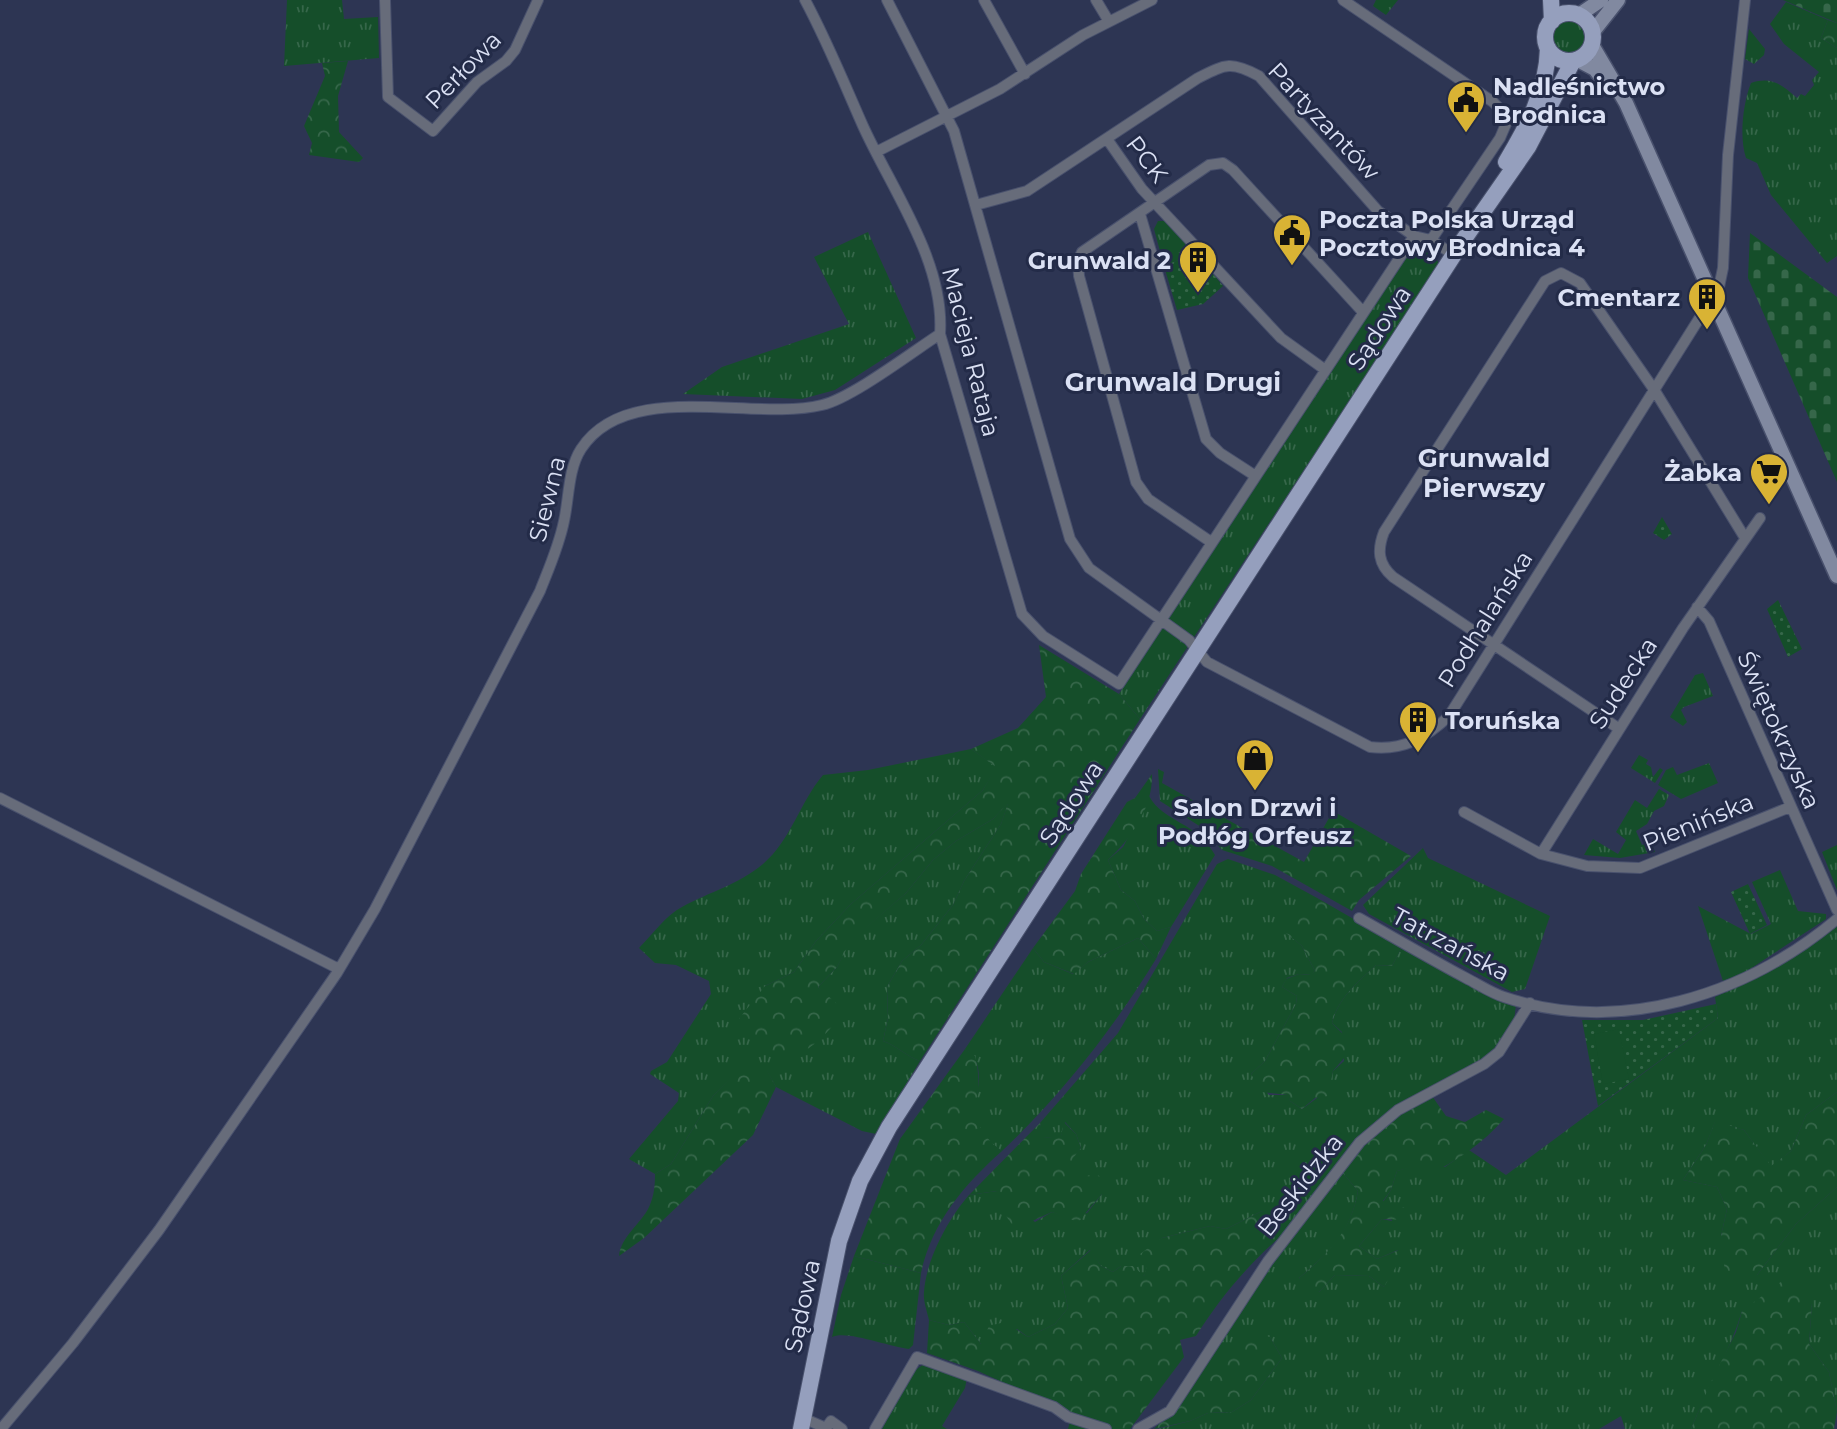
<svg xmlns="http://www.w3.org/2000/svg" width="1837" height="1429" font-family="Montserrat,sans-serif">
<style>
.grass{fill:url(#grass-tufts)}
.forest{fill:url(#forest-crowns)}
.cemetery{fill:url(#cemetery-stones)}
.park{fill:url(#park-dots)}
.pitch{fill:#154e2a}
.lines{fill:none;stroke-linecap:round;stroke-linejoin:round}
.street-casing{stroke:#49516d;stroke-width:12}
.secondary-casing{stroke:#49516d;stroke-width:17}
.primary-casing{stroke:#49516d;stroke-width:18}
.street{stroke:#676c7a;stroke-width:10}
.secondary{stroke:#8189a0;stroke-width:14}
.primary{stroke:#959fbd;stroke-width:16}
.labels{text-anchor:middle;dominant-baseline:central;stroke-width:6;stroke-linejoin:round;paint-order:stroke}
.street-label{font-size:24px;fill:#dbe1f4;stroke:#232b48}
.poi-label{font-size:24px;font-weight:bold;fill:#dbe1f4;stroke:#232b48;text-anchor:start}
.neighbourhood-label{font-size:26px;font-weight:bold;fill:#dbe1f4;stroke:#232b48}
</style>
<defs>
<pattern id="grass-tufts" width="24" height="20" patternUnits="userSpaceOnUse" patternTransform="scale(1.75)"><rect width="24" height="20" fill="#154e2a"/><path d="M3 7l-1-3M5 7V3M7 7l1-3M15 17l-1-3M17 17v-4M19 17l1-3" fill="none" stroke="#36674a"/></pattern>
<pattern id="forest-crowns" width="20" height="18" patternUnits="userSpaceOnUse" patternTransform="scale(1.75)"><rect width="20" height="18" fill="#154e2a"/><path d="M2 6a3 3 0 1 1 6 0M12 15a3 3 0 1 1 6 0" fill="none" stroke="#36674a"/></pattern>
<pattern id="cemetery-stones" width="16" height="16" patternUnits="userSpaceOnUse" patternTransform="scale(1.75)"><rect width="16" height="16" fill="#154e2a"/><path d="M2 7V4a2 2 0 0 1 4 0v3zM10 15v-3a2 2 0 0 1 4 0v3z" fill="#36674a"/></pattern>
<pattern id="park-dots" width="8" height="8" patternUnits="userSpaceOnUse" patternTransform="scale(1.75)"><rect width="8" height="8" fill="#154e2a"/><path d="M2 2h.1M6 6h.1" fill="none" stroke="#36674a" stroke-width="1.8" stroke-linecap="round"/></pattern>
</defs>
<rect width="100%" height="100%" fill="#2d3553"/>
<!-- grass -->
<path class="grass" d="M287 0H342L344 19 378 17 379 58 284 66Z
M1376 0H1398L1386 15 1373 6Z
M1786 2 1828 20 1821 38 1837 48V256L1827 263 1771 195 1757 163 1746 158C1739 137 1743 103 1751 83 1772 76 1782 85 1797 98L1801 94 1805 96 1814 85 1812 80 1819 72 1784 44 1770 24Z
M1552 38a17 17 0 1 1 34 0a17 17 0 1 1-34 0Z
M1749 29 1765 49 1764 55 1754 64 1745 59Z
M1158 221H1167L1196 253 1164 266 1154 229Z
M868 232 916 338 835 390 802 399 683 394 722 367 849 324 814 257Z
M1415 243 1435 254 1439 265 1140 719 1119 694Z
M1703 673 1713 696 1684 707 1681 710 1687 722 1683 726 1670 717 1695 675Z
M971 749 997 767 983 790 851 904 816 941 794 972 765 986 825 995 818 987 837 967 850 941 906 893 933 860 956 841 993 819 1009 801 1001 824 964 881 953 905 921 945 902 961 887 987 888 1018 883 1041C897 1046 906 1056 920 1061L876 1134 862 1131 776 1087 767 1071H738L713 1096 671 1164 655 1174 629 1159 678 1101 679 1093 650 1074 651 1071 667 1062 711 994 709 981 676 965 655 963 639 948C652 935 666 915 682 907 711 891 736 886 763 864 791 840 800 802 823 775L868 770Z
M1639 755 1648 760 1646 764 1651 767 1653 777 1660 768 1663 770 1655 783 1631 768Z
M1709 763 1718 783 1681 799 1658 785 1666 770 1673 767 1677 775Z
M1158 769 1164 772 1162 783 1237 825 1222 850 1201 827 1160 801Z
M1659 789 1669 795 1664 806 1654 811 1647 824 1636 831 1642 845 1651 842 1655 852 1620 858 1584 855 1593 839 1618 854 1626 840 1616 832 1635 800 1647 808Z
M1149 796C1164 823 1196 821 1215 855L1171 927 1157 931 1144 919 1135 901 1121 890 1108 860 1123 847Z
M1837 845V890L1822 852Z
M1423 848 1428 858 1550 916 1525 989 1512 992 1369 914 1363 905Z
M1228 859 1275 875 1319 899 1313 907 1277 925 1302 946 1315 971 1311 975 1299 974 1287 978 1282 987 1297 996 1296 1004 1265 1061 1251 1074 1269 1095H1289L1290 1101 1302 1109 1328 1090 1333 1071 1344 1061 1342 1032 1332 1023C1339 997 1357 983 1376 965L1392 966 1402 947 1516 1004 1514 1021 1503 1041 1487 1059 1402 1103 1288 1230 1262 1211 1226 1229 1210 1226 1162 1238 1144 1276 1121 1266 1113 1272 1101 1266 1090 1250 1061 1276 1068 1308 1055 1324 1028 1337 1017 1329 981 1344 964 1322 949 1325 929 1320C927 1311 923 1301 924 1292 926 1260 948 1219 969 1195L997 1191 1035 1222 1052 1212 1066 1216 1087 1213 1102 1194 1081 1178 1073 1157 1081 1148 1076 1134 1065 1122 1061 1137 1043 1138 1040 1123 1118 1033 1217 864Z
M1780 870 1798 911 1826 914V919L1744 973 1723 981 1698 906 1751 934 1771 924 1752 882Z
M1837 925V1092L1806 1115 1791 1151 1771 1167 1744 1130 1715 1122 1706 1145 1683 1180 1717 1187 1727 1209 1721 1236 1757 1275 1796 1224 1837 1187V1412L1829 1372 1809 1344 1812 1303 1742 1311C1730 1352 1707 1389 1691 1429H1625L1621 1416 1599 1429H1158L1190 1421 1208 1413 1232 1412 1251 1400 1282 1358 1270 1337 1205 1366 1277 1255 1342 1172 1358 1191C1350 1234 1331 1251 1299 1278L1319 1292 1335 1275 1369 1276 1384 1287 1398 1250 1377 1259 1359 1246 1382 1219 1392 1221 1383 1202 1391 1190 1397 1171 1413 1166 1445 1167 1469 1150 1506 1175 1718 1018 1715 997 1765 974Z
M1138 938 1156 959C1113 1029 1062 1094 1002 1151 994 1145 982 1138 978 1127 968 1101 993 1068 965 1049L1033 948 1044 962 1073 974 1088 962Z
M854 1256 921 1273 913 1345 909 1349C889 1347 847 1330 832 1337L841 1295Z
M924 1364 967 1378 965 1388 942 1426 947 1429H882L910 1374Z"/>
<!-- forest -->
<path class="forest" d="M1828 20 1837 23V48L1821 38Z
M348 61 338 96 339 132 363 158 359 162 309 155 312 143 304 126 325 76 322 63Z
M1039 645 1119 694 1140 719 920 1061C906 1056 897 1046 883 1041L888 1018 887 987 902 961 921 945 953 905 964 881 1001 824 1008 803 993 819 956 841 933 860 906 893 851 941 837 967 818 987 844 1010C831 1032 795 1071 767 1053 754 1045 746 1032 738 1020L765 986 794 972 816 941 851 904 983 790 996 767 971 749 1018 728 1046 697Z
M1152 774C1153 807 1132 838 1108 860L1121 890 1135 901 1144 919 1157 931 1171 927 1156 959 1138 938 1088 962 1074 974 1044 962 1033 948 1075 891 1081 874 1127 802 1135 798Z
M1333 811 1411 856 1359 900 1352 911 1272 866 1222 850 1237 825 1304 862Z
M1319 899 1402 947 1392 966 1376 965C1357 983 1339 997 1332 1023L1347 1038 1351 1050 1333 1071 1328 1096 1315 1098 1302 1109 1290 1101 1288 1095 1262 1092 1251 1074 1265 1061 1296 1004 1297 996 1282 987 1286 979 1299 974 1310 975 1315 971 1302 946 1276 925C1285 911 1308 914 1319 899Z
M965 1049 975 1056C987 1098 959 1120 1002 1151 964 1185 932 1222 921 1273L854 1256 900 1139Z
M767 1070 776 1087 753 1135 644 1238 619 1256C621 1236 641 1224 649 1207 654 1196 655 1186 655 1174L671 1164 713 1096 737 1071Z
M1837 1092V1187L1796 1224 1757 1275 1744 1279 1725 1273 1721 1236 1727 1209 1717 1187 1683 1180 1706 1145 1715 1121 1744 1130 1771 1166 1791 1151 1806 1115Z
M1432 1096 1446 1116 1465 1122 1486 1110 1504 1119C1483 1143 1455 1163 1427 1175L1413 1167 1397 1171 1391 1190 1383 1201 1405 1208 1407 1220 1382 1219 1359 1246 1377 1259 1399 1250 1397 1265 1384 1287 1369 1276 1335 1275 1319 1292 1306 1291 1299 1278C1329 1253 1351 1231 1358 1191L1342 1172C1366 1139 1395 1113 1432 1096Z
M1064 1122 1076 1134 1081 1148 1074 1157 1084 1170 1081 1177 1095 1174 1106 1179 1102 1194 1078 1222 1052 1212 1015 1229 999 1206 997 1191 969 1195 1040 1123 1044 1138 1061 1136Z
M1262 1211 1281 1218 1288 1230C1252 1260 1221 1296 1196 1336L1180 1340 1184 1357 1130 1429H1068L1072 1414 978 1371 927 1353 929 1320 949 1325 964 1322 981 1344 989 1326 1005 1322 1028 1337 1055 1324 1068 1308 1061 1276 1091 1250 1101 1266 1113 1272 1121 1266H1133L1144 1276 1147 1266 1140 1254 1162 1238 1210 1226 1226 1229Z
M1794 1272 1812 1303 1809 1344 1829 1372 1837 1412 1834 1429H1691L1710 1384 1736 1332 1742 1311Z
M1261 1335 1270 1337 1282 1358 1251 1400 1232 1412 1208 1413 1190 1421 1154 1429C1175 1410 1187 1383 1207 1364 1222 1350 1243 1343 1261 1335Z"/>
<!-- cemetery -->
<path class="cemetery" d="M1783 0H1837V23Z
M1750 233 1837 297V482L1748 278Z"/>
<!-- park -->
<path class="park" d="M1196 253 1223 286 1203 304 1177 310 1164 266Z
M1662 517 1672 534 1664 540 1653 533Z
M1778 600 1802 649 1788 657 1767 609Z
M1748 884 1767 925 1750 934 1731 892Z
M1716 1004 1718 1018 1598 1106 1582 1020H1643Z"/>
<!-- pitch -->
<path class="pitch" d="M1619 1029 1629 1079 1603 1084 1594 1034Z"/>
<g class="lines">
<defs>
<path id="street" d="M385 0 388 97 433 131 477 82 506 61 515 50 538 0
M805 0C827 41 844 83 863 126 892 190 945 262 940 334L1022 614 1043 636 1119 684 1414 236
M887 0 954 131 1070 539 1089 568 1189 640 1207 662 1370 747C1403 751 1426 738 1449 716L1719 287 1723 268 1728 155 1745 0
M984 0 1025 74
M1096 0 1108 20
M1343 0 1493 102 1505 114 1506 124 1500 138 1431 240
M1107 139 1142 189 1281 338 1324 369
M878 151 1000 89 1083 35 1152 0
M976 205 1027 191 1198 78C1226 64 1231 61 1259 76L1378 211 1414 236 1431 240 1454 255
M1140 214 1206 439 1220 453 1254 475
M1211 542 1148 499 1136 482 1079 276 1078 261 1082 252 1209 165 1223 163 1233 170 1362 311
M1697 607 1709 621 1837 910
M1618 728 1393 577C1378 564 1377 550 1384 532L1545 281 1561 273 1580 283 1655 391 1745 538
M0 798 339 969
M1464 812 1541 854 1587 866 1640 868 1790 807
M1541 854 1683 628 1760 518
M1359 918C1395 938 1430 959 1466 978 1478 984 1491 993 1504 997 1620 1036 1746 995 1837 919
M803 1418 826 1428 831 1421 842 1429
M1 1429 73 1343 159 1230 337 973 375 909 540 591C549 568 559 546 564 521 569 499 568 469 581 449 627 378 752 422 822 405 852 398 912 352 940 334
M875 1429 917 1357 1054 1407 1068 1417 1106 1429
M1138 1429 1170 1411 1268 1261 1360 1142 1398 1110 1484 1064 1499 1052 1530 1003"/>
<path id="secondary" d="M1579 15 1601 0
M1592 33 1618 0
M1592 45 1626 103 1837 576
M1578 60 1595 69 1605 83"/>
<path id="primary" d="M1551 0 1552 21
M1545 37a24 24 0 1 1 48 0a24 24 0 1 1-48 0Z
M1506 162C1527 127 1547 91 1548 48
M801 1429 839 1241 860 1181 889 1127 1464 239 1528 147 1573 61"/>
</defs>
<!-- street casing -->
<use href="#street" class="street-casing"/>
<!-- secondary casing -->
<use href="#secondary" class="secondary-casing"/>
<!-- primary casing -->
<use href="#primary" class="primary-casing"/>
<!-- street -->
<use href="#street" class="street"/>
<!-- secondary -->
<use href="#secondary" class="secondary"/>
<!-- primary -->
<use href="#primary" class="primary"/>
</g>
<!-- icons -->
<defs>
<symbol id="civic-pin" viewBox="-11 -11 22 30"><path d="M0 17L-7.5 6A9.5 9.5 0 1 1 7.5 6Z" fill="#d9b334" stroke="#232b48"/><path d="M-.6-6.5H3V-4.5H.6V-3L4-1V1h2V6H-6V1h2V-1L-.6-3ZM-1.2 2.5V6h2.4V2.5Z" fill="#111"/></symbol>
<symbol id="building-pin" viewBox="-11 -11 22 30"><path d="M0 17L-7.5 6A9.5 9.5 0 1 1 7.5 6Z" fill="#d9b334" stroke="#232b48"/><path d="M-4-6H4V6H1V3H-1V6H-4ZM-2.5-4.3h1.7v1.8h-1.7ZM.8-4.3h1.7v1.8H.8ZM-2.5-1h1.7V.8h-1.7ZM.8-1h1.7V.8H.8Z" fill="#111"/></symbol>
<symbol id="supermarket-pin" viewBox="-11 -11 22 30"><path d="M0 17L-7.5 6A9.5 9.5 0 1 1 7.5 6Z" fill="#d9b334" stroke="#232b48"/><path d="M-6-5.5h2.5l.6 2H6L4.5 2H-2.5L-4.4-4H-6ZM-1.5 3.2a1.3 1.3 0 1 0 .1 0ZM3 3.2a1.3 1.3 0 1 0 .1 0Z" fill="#111"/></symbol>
<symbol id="shop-pin" viewBox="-11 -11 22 30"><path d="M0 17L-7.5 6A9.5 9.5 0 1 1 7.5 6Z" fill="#d9b334" stroke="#232b48"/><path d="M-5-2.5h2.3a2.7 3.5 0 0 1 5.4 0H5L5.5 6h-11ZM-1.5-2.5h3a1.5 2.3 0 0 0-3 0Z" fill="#111"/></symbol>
</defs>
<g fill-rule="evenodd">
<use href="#civic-pin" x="1444" y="78" width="44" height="60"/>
<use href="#civic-pin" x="1270" y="211" width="44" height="60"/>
<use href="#building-pin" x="1176" y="238" width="44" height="60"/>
<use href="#building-pin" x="1685" y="275" width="44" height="60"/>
<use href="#supermarket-pin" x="1747" y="450" width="44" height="60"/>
<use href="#building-pin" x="1396" y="698" width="44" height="60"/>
<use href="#shop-pin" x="1233" y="736" width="44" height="60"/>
</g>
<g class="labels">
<!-- street labels -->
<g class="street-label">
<text transform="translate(463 70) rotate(-46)">Perłowa</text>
<text transform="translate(1324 121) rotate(47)">Partyzantów</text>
<text transform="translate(1147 159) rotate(53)">PCK</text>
<text transform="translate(1379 328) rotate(-57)">Sądowa</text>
<text transform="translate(971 352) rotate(76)">Macieja Rataja</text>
<text transform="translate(547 499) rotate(-76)">Siewna</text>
<text transform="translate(1485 619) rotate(-58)">Podhalańska</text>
<text transform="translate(1623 683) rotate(-57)">Sudecka</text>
<text transform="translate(1779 730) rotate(66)">Świętokrzyska</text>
<text transform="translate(1071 803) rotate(-57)">Sądowa</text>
<text transform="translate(1698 822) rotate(-22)">Pienińska</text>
<text transform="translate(1451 944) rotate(28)">Tatrzańska</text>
<text transform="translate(1300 1185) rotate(-52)">Beskidzka</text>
<text transform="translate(802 1306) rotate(-78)">Sądowa</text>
</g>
<!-- poi labels -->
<g class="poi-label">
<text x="1493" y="86">Nadleśnictwo<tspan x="1493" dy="28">Brodnica</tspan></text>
<text x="1319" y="219">Poczta Polska Urząd<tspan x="1319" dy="28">Pocztowy Brodnica 4</tspan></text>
<text x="1171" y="260" text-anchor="end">Grunwald 2</text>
<text x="1680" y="297" text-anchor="end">Cmentarz</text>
<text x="1742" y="472" text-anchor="end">Żabka</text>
<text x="1445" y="720">Toruńska</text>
<text x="1255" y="807" text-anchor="middle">Salon Drzwi i<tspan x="1255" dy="28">Podłóg Orfeusz</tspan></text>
</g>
<!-- neighbourhood labels -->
<g class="neighbourhood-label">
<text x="1173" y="382">Grunwald Drugi</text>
<text x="1484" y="458">Grunwald<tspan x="1484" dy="30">Pierwszy</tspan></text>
</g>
</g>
</svg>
